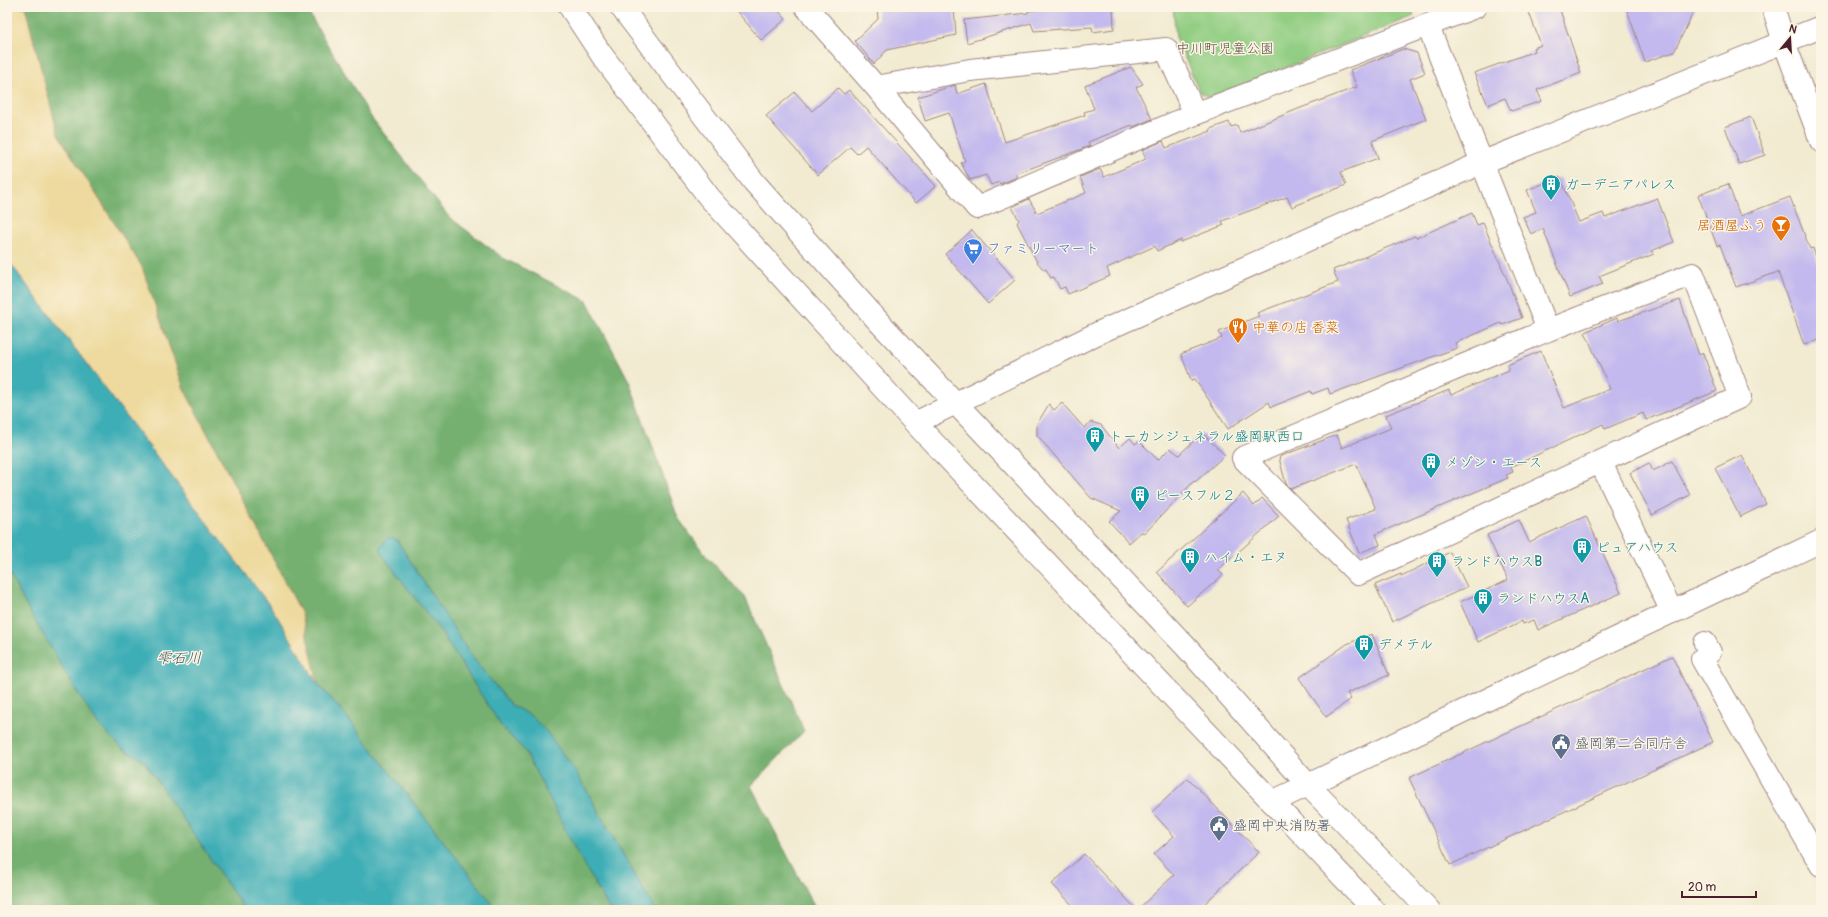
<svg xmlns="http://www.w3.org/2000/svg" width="1828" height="917" font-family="Pangolin,'Klee One',sans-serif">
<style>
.green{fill:#91cd82;stroke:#6e7656}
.forest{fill:#74b070;stroke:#5f684e}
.sand{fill:#eeda9e;stroke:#9c7c64}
.water{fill:#3cadb6;stroke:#436670}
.building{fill:#c3b9ee}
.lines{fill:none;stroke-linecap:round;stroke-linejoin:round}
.minor-casing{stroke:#9e857e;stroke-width:24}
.tertiary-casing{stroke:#9e857e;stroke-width:24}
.minor{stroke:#fff;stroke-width:22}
.tertiary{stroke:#fff;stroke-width:22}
.labels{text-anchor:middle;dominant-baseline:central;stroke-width:3;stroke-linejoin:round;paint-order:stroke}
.park-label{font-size:14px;fill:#5f5345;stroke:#fcf5e5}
.culture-label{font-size:14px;fill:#0d838f;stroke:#fcf5e5;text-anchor:start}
.food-label{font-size:14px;fill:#c56008;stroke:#fcf5e5;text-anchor:end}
.shop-label{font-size:14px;fill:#366cbe;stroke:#fcf5e5;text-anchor:start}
.service-label{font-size:14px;fill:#4e5e75;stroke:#fcf5e5;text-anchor:start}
.water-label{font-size:15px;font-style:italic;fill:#445863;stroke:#fcf5e5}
</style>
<rect width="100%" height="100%" fill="#fcf5e5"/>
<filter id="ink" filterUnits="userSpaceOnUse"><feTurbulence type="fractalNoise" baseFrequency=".025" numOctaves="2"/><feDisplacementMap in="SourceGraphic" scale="8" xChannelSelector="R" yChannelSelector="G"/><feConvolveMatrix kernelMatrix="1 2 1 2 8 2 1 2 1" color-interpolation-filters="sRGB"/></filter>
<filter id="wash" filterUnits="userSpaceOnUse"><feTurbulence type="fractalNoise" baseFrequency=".012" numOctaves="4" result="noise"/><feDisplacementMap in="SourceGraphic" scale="16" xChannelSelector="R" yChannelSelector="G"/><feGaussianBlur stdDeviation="0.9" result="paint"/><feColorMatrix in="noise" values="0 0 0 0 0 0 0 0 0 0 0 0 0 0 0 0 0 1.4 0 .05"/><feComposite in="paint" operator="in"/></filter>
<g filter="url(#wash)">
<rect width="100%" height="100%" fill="#f2ebd2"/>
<!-- green -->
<path class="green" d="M1173 7H1410L1414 16 1211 98 1200 93 1176 37Z"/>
<!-- forest -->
<path class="forest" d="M25 7H305L371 117 449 217 503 258 587 301 629 381 678 518 706 556 745 597 804 731 751 786 816 910H655L576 772 546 731 531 716 511 705 473 658 396 539 383 556 441 632 502 727 525 751 577 852 610 910H497L343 712 318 684 302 614 184 389 142 267 58 134Z
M7 569 28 609 122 748 144 761 245 910H7Z"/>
<!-- sand -->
<path class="sand" d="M7 7H25L58 134 142 267 184 389 302 614 318 684 273 610 7 259Z"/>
<!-- water -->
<path class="water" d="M7 259 273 610 318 684 343 712 497 910H245L144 761 122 748 98 724 77 692 28 609 7 569Z
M388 537 396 539 473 658 511 705 531 716 546 731 576 772 655 910H610L577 852 525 751 502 727 441 632 383 556 380 548Z"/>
<g id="blocks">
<!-- building -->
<path class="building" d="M733 7H775L786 19 761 40Z
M877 7H954L956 35 887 50 874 64 855 41 878 19Z
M1038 7H1113L1114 29 1093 32 1092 27 1034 31 1031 23 967 43 964 20 1028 13V11L1038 10Z
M1527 7H1559L1581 73 1537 90 1542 101 1511 111 1505 98 1488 105 1474 73 1535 51 1534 48 1541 45Z
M1626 7H1696L1674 52 1645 62Z
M1403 49 1417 53 1425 73 1410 79 1426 119 1372 141 1378 158 1341 172 1346 185 1292 207 1287 197 1222 221 1224 225 1181 242V240L1157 251 1155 246 1107 268 1110 276 1068 294 1065 287 1060 289 1054 277 1051 278 1046 269 1044 270 1037 262 1017 223 1019 220 1012 207 1029 199 1037 213 1086 193 1080 177 1100 169 1104 177 1146 159 1142 150 1163 141 1166 148 1211 131 1210 129 1229 122 1231 127 1237 125 1240 133 1298 109 1357 87 1350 70Z
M1131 67 1143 84 1136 87 1152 119 1133 127 1132 125 1088 142 1090 146 1015 174 1017 177 1000 184 999 182 991 185 986 175 970 180 961 163 965 161 949 113 925 121 918 97 955 85 957 94 986 84 1005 142 1085 115 1084 112 1094 109 1085 85Z
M838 88 844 94 849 90 936 186 916 203 866 146 857 154 850 147 818 175 766 116 795 92 812 111Z
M1751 117 1765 155 1739 164 1725 127Z
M1560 177 1579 222 1603 213 1605 218 1657 198 1674 242 1651 251 1654 254 1599 276 1603 284 1570 297 1543 229 1531 234 1523 217 1536 212 1527 190Z
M1728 184 1740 216 1790 197 1810 249 1813 248 1821 271V339L1804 345 1778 272 1736 287 1720 245 1717 246 1698 195Z
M1472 213 1477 225 1483 223 1509 284 1522 318 1502 325 1501 323 1455 343 1457 348 1330 394 1328 388 1312 394 1311 391 1271 407 1269 402 1228 429 1195 379 1191 380 1181 354 1222 338 1219 332 1259 316 1257 313 1338 282 1333 270 1415 236 1416 238Z
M972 230 1015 280 988 304 945 254Z
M1680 300 1699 355 1703 353 1717 391 1646 420 1643 413 1605 429 1603 424 1511 467 1513 472 1506 475 1508 478 1376 534 1380 545 1359 553 1346 520 1376 509 1356 464 1291 489 1286 484 1279 458 1281 456 1337 435 1342 448 1391 428 1386 415 1449 390 1451 395 1509 370 1507 365 1541 351 1564 408 1610 389 1585 332 1617 318 1618 321Z
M1062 403 1084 428 1091 422 1101 425 1119 448 1130 438 1135 444 1139 441 1158 460 1170 448 1179 455 1202 433 1225 455 1195 482 1194 481 1145 533 1141 532 1129 543 1109 521 1121 511 1091 498 1037 435V424L1049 404 1054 410Z
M1742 455 1766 504 1740 517 1715 468Z
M1672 461 1690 495 1652 515 1630 473 1649 463 1653 471Z
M1243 493 1254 506 1262 498 1279 516 1218 570 1223 575 1187 606 1157 572Z
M1586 516 1621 593 1538 630 1534 620 1523 624 1522 621 1478 642 1460 602 1508 580 1487 535 1519 520 1529 542Z
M1450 552 1467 587 1392 622 1375 585 1401 574V576Z
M1372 634 1389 675 1347 693 1351 699 1326 717 1299 678 1347 644Z
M1672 656 1713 742 1450 865 1409 778Z
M1188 778 1259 852 1198 910H1077L1052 884 1084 854 1137 910 1174 875 1154 854 1174 836 1152 812Z"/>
</g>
</g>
<g filter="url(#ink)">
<use href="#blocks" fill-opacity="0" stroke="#9e857e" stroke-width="1"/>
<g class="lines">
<defs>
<path id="minor" d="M806 7 876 87 977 208 1195 114 1475 7
M1428 26 1548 330
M876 87 970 70 1166 49 1195 114
M1693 274 1740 397 1358 574 1243 458 1548 330Z
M1601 463 1672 612
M1705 643 1710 652 1702 659 1821 865"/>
<path id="tertiary" d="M570 7 601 54 709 197 915 423 1374 910
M621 7 754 182 879 322 1187 648 1308 785 1429 910
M1773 7 1784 42 1821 141
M915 423 1098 333 1481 163 1821 27
M1272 802 1821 541"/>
</defs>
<!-- minor casing -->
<use href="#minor" class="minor-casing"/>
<!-- tertiary casing -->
<use href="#tertiary" class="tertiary-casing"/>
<!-- minor -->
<use href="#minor" class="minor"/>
<!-- tertiary -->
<use href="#tertiary" class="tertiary"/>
</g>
</g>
<!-- icons -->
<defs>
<symbol id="building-pin" viewBox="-11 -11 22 30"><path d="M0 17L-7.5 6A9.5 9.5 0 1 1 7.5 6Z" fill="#0f9aa8" stroke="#fcf5e5"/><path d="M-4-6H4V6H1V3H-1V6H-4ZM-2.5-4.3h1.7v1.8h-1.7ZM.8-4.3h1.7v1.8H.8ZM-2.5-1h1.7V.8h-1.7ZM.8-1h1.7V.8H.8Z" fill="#fff"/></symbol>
<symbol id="bar-pin" viewBox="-11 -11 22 30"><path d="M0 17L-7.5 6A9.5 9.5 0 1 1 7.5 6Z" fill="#e8710a" stroke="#fcf5e5"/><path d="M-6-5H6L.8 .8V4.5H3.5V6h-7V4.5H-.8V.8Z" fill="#fff"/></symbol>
<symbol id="supermarket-pin" viewBox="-11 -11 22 30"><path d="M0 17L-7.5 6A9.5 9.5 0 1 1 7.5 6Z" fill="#3f7fe0" stroke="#fcf5e5"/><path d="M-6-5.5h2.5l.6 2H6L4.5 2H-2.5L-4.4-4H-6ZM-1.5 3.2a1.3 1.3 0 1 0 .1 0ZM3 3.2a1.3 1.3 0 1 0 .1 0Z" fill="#fff"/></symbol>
<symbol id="restaurant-pin" viewBox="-11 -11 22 30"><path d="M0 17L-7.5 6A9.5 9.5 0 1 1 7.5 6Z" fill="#e8710a" stroke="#fcf5e5"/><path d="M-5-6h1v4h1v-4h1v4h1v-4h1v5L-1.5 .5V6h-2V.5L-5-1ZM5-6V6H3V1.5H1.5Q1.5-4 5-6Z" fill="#fff"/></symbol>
<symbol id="civic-pin" viewBox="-11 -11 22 30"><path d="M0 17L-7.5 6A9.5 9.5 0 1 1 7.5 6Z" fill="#5c6f8a" stroke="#fcf5e5"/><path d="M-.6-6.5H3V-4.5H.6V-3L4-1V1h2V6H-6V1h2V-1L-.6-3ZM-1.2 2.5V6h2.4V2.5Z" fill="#fff"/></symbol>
</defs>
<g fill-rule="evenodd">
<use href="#building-pin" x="1540" y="173" width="22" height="30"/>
<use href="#bar-pin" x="1770" y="214" width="22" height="30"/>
<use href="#supermarket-pin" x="962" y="237" width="22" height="30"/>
<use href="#restaurant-pin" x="1227" y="316" width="22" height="30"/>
<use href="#building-pin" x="1084" y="425" width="22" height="30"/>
<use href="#building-pin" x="1420" y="451" width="22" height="30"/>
<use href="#building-pin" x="1129" y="484" width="22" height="30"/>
<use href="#building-pin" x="1571" y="536" width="22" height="30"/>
<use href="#building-pin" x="1179" y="546" width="22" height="30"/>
<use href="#building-pin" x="1426" y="550" width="22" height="30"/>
<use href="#building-pin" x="1472" y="587" width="22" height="30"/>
<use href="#building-pin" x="1353" y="633" width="22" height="30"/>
<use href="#civic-pin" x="1550" y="732" width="22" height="30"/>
<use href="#civic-pin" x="1208" y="814" width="22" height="30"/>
</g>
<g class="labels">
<!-- park labels -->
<g class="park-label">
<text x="1225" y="48">中川町児童公園</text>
</g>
<!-- culture labels -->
<g class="culture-label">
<text x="1565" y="184">ガーデニアパレス</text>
<text x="1109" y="436">トーカンジェネラル盛岡駅西口</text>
<text x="1445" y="462">メゾン・エース</text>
<text x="1154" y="495">ピースフル２</text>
<text x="1596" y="547">ピュアハウス</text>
<text x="1204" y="557">ハイム・エヌ</text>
<text x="1451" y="561">ランドハウスB</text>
<text x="1497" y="598">ランドハウスA</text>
<text x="1378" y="644">デメテル</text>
</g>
<!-- food labels -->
<g class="food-label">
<text x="1767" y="225">居酒屋ふう</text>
<text x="1252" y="327" text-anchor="start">中華の店 香菜</text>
</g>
<!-- shop labels -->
<g class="shop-label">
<text x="987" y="248">ファミリーマート</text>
</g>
<!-- service labels -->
<g class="service-label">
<text x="1575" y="743">盛岡第二合同庁舎</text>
<text x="1233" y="825">盛岡中央消防署</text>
</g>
<!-- water labels -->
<g class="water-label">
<text x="179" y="658">雫石川</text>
</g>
</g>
<!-- margin -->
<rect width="1828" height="917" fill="none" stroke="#fcf5e5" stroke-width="24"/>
<!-- north arrow -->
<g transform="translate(1790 38) rotate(18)" stroke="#fcf5e5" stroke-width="3" paint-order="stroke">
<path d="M0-3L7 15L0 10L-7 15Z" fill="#4a1f2b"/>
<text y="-6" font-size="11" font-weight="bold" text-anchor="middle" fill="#4a1f2b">N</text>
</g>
<!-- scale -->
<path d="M1682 891v6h74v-6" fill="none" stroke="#4a1f2b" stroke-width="2"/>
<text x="1688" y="891" font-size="12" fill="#4a1f2b" stroke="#fcf5e5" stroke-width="3" paint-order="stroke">20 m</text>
</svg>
